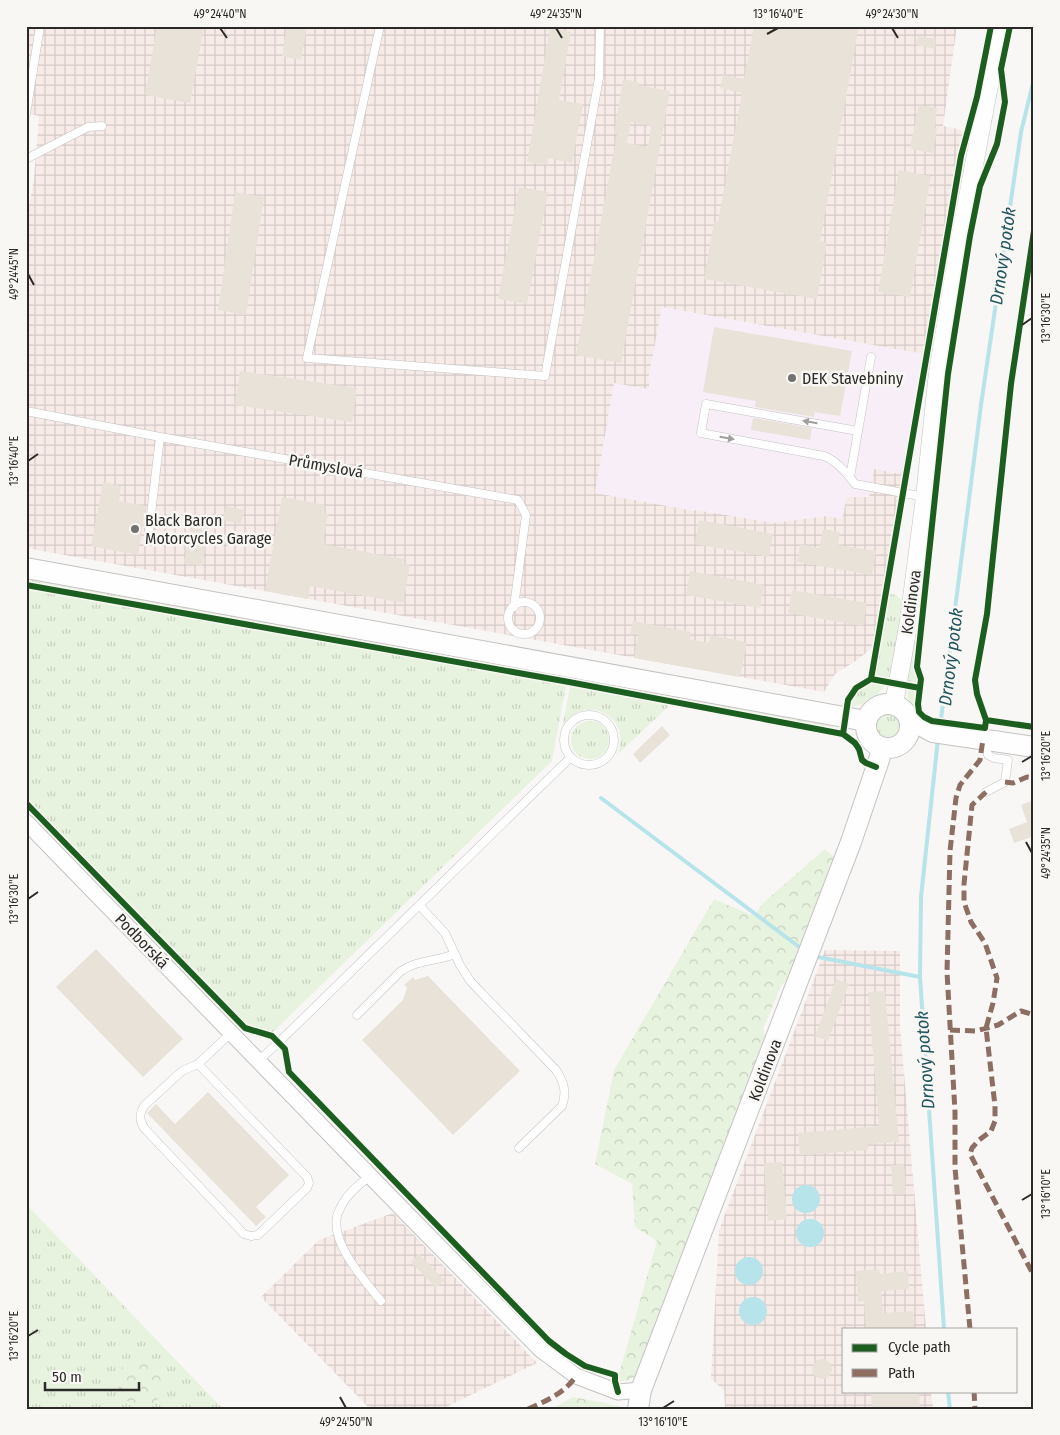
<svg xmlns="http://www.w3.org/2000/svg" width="1060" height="1435" font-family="'Fira Sans Condensed',sans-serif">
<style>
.commercial{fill:#f7eef8}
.industrial{fill:url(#industrial-grid)}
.grass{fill:url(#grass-tufts)}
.forest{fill:url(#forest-crowns)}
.water{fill:#b7e3ea}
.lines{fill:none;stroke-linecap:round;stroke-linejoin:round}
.stream{stroke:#b7e3ea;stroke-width:4}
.building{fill:#e9e2d9;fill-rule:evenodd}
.service-casing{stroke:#c4c3c2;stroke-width:9}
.minor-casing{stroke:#c4c3c2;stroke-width:17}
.tertiary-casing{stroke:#c4c3c2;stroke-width:19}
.secondary-casing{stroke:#c4c3c2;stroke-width:22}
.service{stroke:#fefefe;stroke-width:8}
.minor{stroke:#fefefe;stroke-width:15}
.tertiary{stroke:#fefefe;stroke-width:18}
.secondary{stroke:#fefefe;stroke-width:20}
.quiet{stroke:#8d6e63;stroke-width:5;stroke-dasharray:10 5;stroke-linecap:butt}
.cycleway-casing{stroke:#f9f7f4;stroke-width:9}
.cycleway{stroke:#1b5e20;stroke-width:6}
.oneway{fill:#9f9f9e}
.ticks{fill:none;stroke:#2b2a29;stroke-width:2}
.poi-dot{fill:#737270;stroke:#f9f7f4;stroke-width:2}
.labels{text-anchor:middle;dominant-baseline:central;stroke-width:5;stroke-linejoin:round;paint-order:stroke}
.poi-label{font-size:16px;fill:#2b2a29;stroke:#f9f7f4;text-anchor:start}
.street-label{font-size:16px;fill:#2b2a29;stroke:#f9f7f4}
.water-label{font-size:18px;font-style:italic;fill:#20555e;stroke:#f9f7f4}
.neatline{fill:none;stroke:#2b2a29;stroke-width:2}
.ticks-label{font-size:12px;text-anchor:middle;fill:#2b2a29}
</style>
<defs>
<pattern id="industrial-grid" width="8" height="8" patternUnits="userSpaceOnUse" patternTransform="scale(1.25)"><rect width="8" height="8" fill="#f7ebe8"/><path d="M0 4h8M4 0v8" fill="none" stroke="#d4cac7"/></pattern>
<pattern id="grass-tufts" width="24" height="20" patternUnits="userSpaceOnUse" patternTransform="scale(1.25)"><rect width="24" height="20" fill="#e8f3df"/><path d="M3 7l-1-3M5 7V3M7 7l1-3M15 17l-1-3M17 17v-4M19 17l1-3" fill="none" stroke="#c7d0bf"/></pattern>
<pattern id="forest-crowns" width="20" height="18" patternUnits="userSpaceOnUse" patternTransform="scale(1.25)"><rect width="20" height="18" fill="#e8f3df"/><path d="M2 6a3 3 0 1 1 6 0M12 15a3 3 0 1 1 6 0" fill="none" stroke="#c7d0bf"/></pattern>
</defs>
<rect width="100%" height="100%" fill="#f8f7f5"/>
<!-- commercial -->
<path class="commercial" d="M662 307 924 354 904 465 900 472 873 474V479L869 497H848L843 520 826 516 774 523 696 510 695 511 595 493 614 383 648 388 649 381 648 380Z"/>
<!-- industrial -->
<path class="industrial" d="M26 26H957L943 126 967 131 958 165 924 354 662 307 648 380 650 381 648 389 614 383 595 493 695 511V510L774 523 826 516 842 519 847 497H869L874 469 894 473 900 472 904 465 872 648 857 660 835 674 824 692 26 548V223L34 178 39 116 26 113Z
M825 950 900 951V1026L926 1329H844V1391H931L933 1409H725L724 1390 711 1379 719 1230Z
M393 1213 537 1363 442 1409H370L261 1297 319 1240Z"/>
<!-- grass -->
<path class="grass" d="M26 579 681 695V700L26 582Z
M26 588 566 685 552 761 272 1033 245 1024 26 799Z
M887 593 896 595 905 603 899 642 888 679 873 676Z
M918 614H920L914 662 917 681 912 684 908 683V674Z
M874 682 887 683C877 697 867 705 850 707 855 693 858 686 874 682Z
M570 687 671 704 617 755C635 717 582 690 562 728Z
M907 689H911L915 694 913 710 908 698Z
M689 697 823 723 835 727 833 728 688 702Z
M872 726a15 15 0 1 1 30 0a15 15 0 1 1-30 0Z
M571 740a19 19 0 1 1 38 0a19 19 0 1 1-38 0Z
M26 1204 223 1409H147L157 1401 126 1402 143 1409H26Z"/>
<!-- forest -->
<path class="forest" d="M825 849 839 861 795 973 781 986 763 1029 767 1044 640 1373C632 1379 627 1382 617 1381L657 1241 635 1227 632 1184 595 1164 614 1070 714 899 754 916 762 904Z
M143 1361 162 1377C163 1388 158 1408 145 1409 134 1410 119 1396 118 1385 117 1381 118 1375 119 1370L129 1362Z
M573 1397 620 1406 621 1409H552Z"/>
<!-- water -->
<path class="water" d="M792 1199a14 14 0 1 1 28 0a14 14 0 1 1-28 0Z
M796 1233a14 14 0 1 1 28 0a14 14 0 1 1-28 0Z
M735 1271a14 14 0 1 1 28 0a14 14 0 1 1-28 0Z
M739 1311a14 14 0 1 1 28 0a14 14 0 1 1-28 0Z"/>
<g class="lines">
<!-- stream -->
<path class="stream" d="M940 727 981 405 1021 132 1034 79
M938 739 921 897 920 977 944 1329
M601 798 802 949
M818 957 920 977
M948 1391 950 1409"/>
</g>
<!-- building -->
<path class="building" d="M157 26H204L190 103 145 95Z
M287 26H307L301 60 282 56Z
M754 26H859L820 241 827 242 817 299 704 279 714 222H718L742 93 720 88 723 75 744 79Z
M550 28 571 32 559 100 583 104 572 163 548 158 547 165 527 162Z
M918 36 936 39 935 49 916 45Z
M623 79 638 82V85L670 91 621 363 576 355 617 134H614ZM631 122 651 126 648 147 627 143Z
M919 105 937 108 935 128H937L933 153 911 149V142Z
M899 170 931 176 910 297 878 292Z
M519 187 548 192 527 304 498 299Z
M235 192 264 197 246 315 218 310Z
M714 327 852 351 840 416 815 412 814 417 755 407 756 401 703 392Z
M240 371 357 388 352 422 235 405Z
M753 418 812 428 810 440 751 430Z
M103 482 121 486 119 501 146 506 138 555 91 546Z
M282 497 325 505 323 513 328 514 323 544 404 559 403 564 410 565 403 603 310 586 308 599 265 591Z
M226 506 244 510 241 524 223 520Z
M192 517 210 520 202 566 184 563Z
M699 520 773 534 769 557 695 544Z
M823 529 840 532 838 545 876 551 872 575 797 562 800 544 819 548Z
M690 571 764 585 760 608 686 595Z
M792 590 867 603 863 626 788 613Z
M633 621 691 632 690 639 709 643 710 635 747 642 740 677 634 658 638 635 630 634Z
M662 726 670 735 640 763 633 754Z
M1034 800V838L1032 837 1014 843 1009 829 1027 822 1021 805Z
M96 949 183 1039 143 1077 56 987Z
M428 976 520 1071 453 1135 362 1040 403 1000 407 988 404 985 413 977 415 980Z
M836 979 849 984 828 1041 815 1036Z
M885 991 899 1142 868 1144V1150L800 1155 798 1133 879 1126 868 992Z
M208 1092 289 1175 256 1207 266 1217 256 1226 147 1113 156 1104 175 1124Z
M782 1162 787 1219 768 1221 764 1163Z
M891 1165H904L906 1194H893Z
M419 1254 444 1280 436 1288 411 1262Z
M879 1269 880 1274 908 1271 909 1289 881 1291 883 1313 913 1311 914 1329H866L864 1301 858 1302 856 1271Z
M812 1369a10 10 0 1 1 20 0a10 10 0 1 1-20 0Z
M871 1391H919L920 1409H872Z"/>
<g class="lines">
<defs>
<path id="service" d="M380 26 307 358 545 376 599 78 600 26
M26 114 40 26
M26 159 88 127 102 126
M26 411 160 437 518 500 526 515 514 607
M858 431 706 404 701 433 824 456C837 461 847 473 855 484L925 497
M850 477 871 357
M149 531 160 437
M508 618a16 16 0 1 1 32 0a16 16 0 1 1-32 0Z
M564 740a25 25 0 1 1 50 0a25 25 0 1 1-50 0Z
M984 741 988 755 994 758 1008 760 1005 782 986 792
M419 905 445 933 460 965 471 982 556 1070C564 1082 567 1092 562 1106L519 1148
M357 1015 401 971C417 960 437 961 455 954
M258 1061 278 1043 571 757
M198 1064 307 1177 309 1183 307 1188 258 1235 251 1236 244 1234 144 1128C139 1120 139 1113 145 1105L182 1071 198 1064 231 1033
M370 1176C360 1184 349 1192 343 1203 341 1207 337 1213 337 1217 331 1244 365 1281 381 1301"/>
<path id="minor" d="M26 822 410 1217 541 1350 576 1376 618 1392 641 1390"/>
<path id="tertiary" d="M894 704 909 621 925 497 938 372 961 234 986 101 1001 26"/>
<path id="secondary" d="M26 568 866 721
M866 726a22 22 0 1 1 44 0a22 22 0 1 1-44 0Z
M908 716 922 726 933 732 1034 747
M638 1409 641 1390 851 842 883 748"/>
</defs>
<!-- service casing -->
<use href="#service" class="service-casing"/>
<!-- minor casing -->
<use href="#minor" class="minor-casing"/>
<!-- tertiary casing -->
<use href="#tertiary" class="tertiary-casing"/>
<!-- secondary casing -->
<use href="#secondary" class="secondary-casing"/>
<!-- service -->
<use href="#service" class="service"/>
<!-- minor -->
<use href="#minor" class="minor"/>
<!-- tertiary -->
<use href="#tertiary" class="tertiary"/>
<!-- secondary -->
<use href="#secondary" class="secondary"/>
<!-- quiet -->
<path class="quiet" d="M1005 782 1013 783 1027 777 1034 778
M986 792 972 805 964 884V902L971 922 985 943 997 978 993 1003 986 1028 995 1106V1121L991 1131 979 1140 972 1148 970 1154 1034 1276
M950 1030 976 1031 998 1025 1021 1011 1034 1015
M970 1329 955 1168V1112L947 972 950 851 956 798 960 785 980 760 983 739
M974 1391 975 1409
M528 1409C546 1401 565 1393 576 1376"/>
<defs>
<path id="cycleway" d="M1010 26 1001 69 1005 102 997 144 980 186 970 236 948 374 917 667 921 679 918 704 919 712 924 717 932 721 985 728 986 720 1034 727
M26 585 569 682 843 734 855 743 859 749 862 760 866 763 876 767
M871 679 961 156 977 97 991 26
M986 720 977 694 975 680 987 614 1011 384 1034 231
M843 734 848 700 856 688 871 679 920 688
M26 803 245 1028 272 1036 285 1049 289 1072 549 1341 566 1354 585 1366 615 1375V1381L618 1392"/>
</defs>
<!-- cycleway casing -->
<use href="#cycleway" class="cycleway-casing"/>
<!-- cycleway -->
<use href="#cycleway" class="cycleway"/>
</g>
<!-- one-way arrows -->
<defs><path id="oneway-solid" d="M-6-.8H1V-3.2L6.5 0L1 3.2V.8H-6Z" transform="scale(1.25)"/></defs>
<g class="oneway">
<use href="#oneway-solid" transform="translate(810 422) rotate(-170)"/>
<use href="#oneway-solid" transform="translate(727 438) rotate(10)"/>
</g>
<!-- ticks -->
<path class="ticks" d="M220 28 227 38M556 28 562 38M892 28 898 38M767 34 778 28M28 274 34 285M1022 325 1032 318M28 461 38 454M1022 762 1032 756M1026 842 1032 853M28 899 38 892M1022 1200 1032 1194M28 1336 38 1330M340 1397 346 1408M663 1408 674 1401"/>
<!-- markers -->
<g class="poi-dot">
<circle cx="792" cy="378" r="5"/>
<circle cx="135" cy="529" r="5"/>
</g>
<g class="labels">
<!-- poi labels -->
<g class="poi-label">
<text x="802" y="378">DEK Stavebniny</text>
<text x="145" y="520">Black Baron<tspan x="145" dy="18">Motorcycles Garage</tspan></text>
</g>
<!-- street labels -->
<g class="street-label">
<text transform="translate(326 466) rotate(10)">Průmyslová</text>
<text transform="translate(911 602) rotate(-82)">Koldinova</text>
<text transform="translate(142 941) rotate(46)">Podborská</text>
<text transform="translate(765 1070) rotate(-69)">Koldinova</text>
</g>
<!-- water labels -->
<g class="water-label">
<text transform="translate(1003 256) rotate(-82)">Drnový potok</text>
<text transform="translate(951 657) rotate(-83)">Drnový potok</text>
<text transform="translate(925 1060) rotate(-94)">Drnový potok</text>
</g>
</g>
<!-- border -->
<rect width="1060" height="1435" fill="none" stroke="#f9f7f4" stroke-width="55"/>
<!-- legend -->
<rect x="842" y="1328" width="175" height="65" fill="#f9f7f4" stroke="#a7a5a3"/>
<rect x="852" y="1344" width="25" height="8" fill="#1b5e20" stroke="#a7a5a3"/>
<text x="888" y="1352" font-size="15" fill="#2b2a29">Cycle path</text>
<rect x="852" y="1369" width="25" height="8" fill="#8d6e63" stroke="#a7a5a3"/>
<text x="888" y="1378" font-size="15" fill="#2b2a29">Path</text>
<!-- scale -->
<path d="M45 1382v8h94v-8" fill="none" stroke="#2b2a29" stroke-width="2.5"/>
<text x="52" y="1382" font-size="15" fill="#2b2a29" stroke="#f9f7f4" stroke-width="4" paint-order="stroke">50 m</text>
<rect x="28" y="28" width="1004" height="1380" class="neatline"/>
<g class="ticks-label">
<text x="220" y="18">49°24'40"N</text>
<text x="556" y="18">49°24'35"N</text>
<text x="778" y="18">13°16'40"E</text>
<text x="892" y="18">49°24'30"N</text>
<text transform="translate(14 274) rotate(-90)" y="4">49°24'45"N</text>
<text transform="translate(1046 318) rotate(-90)" y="4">13°16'30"E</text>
<text transform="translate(14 461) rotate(-90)" y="4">13°16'40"E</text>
<text transform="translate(1046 756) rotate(-90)" y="4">13°16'20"E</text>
<text transform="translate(1046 853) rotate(-90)" y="4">49°24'35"N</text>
<text transform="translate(14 899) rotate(-90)" y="4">13°16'30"E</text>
<text transform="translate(1046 1194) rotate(-90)" y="4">13°16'10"E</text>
<text transform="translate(14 1336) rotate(-90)" y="4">13°16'20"E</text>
<text x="346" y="1426">49°24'50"N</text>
<text x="663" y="1426">13°16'10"E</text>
</g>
</svg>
